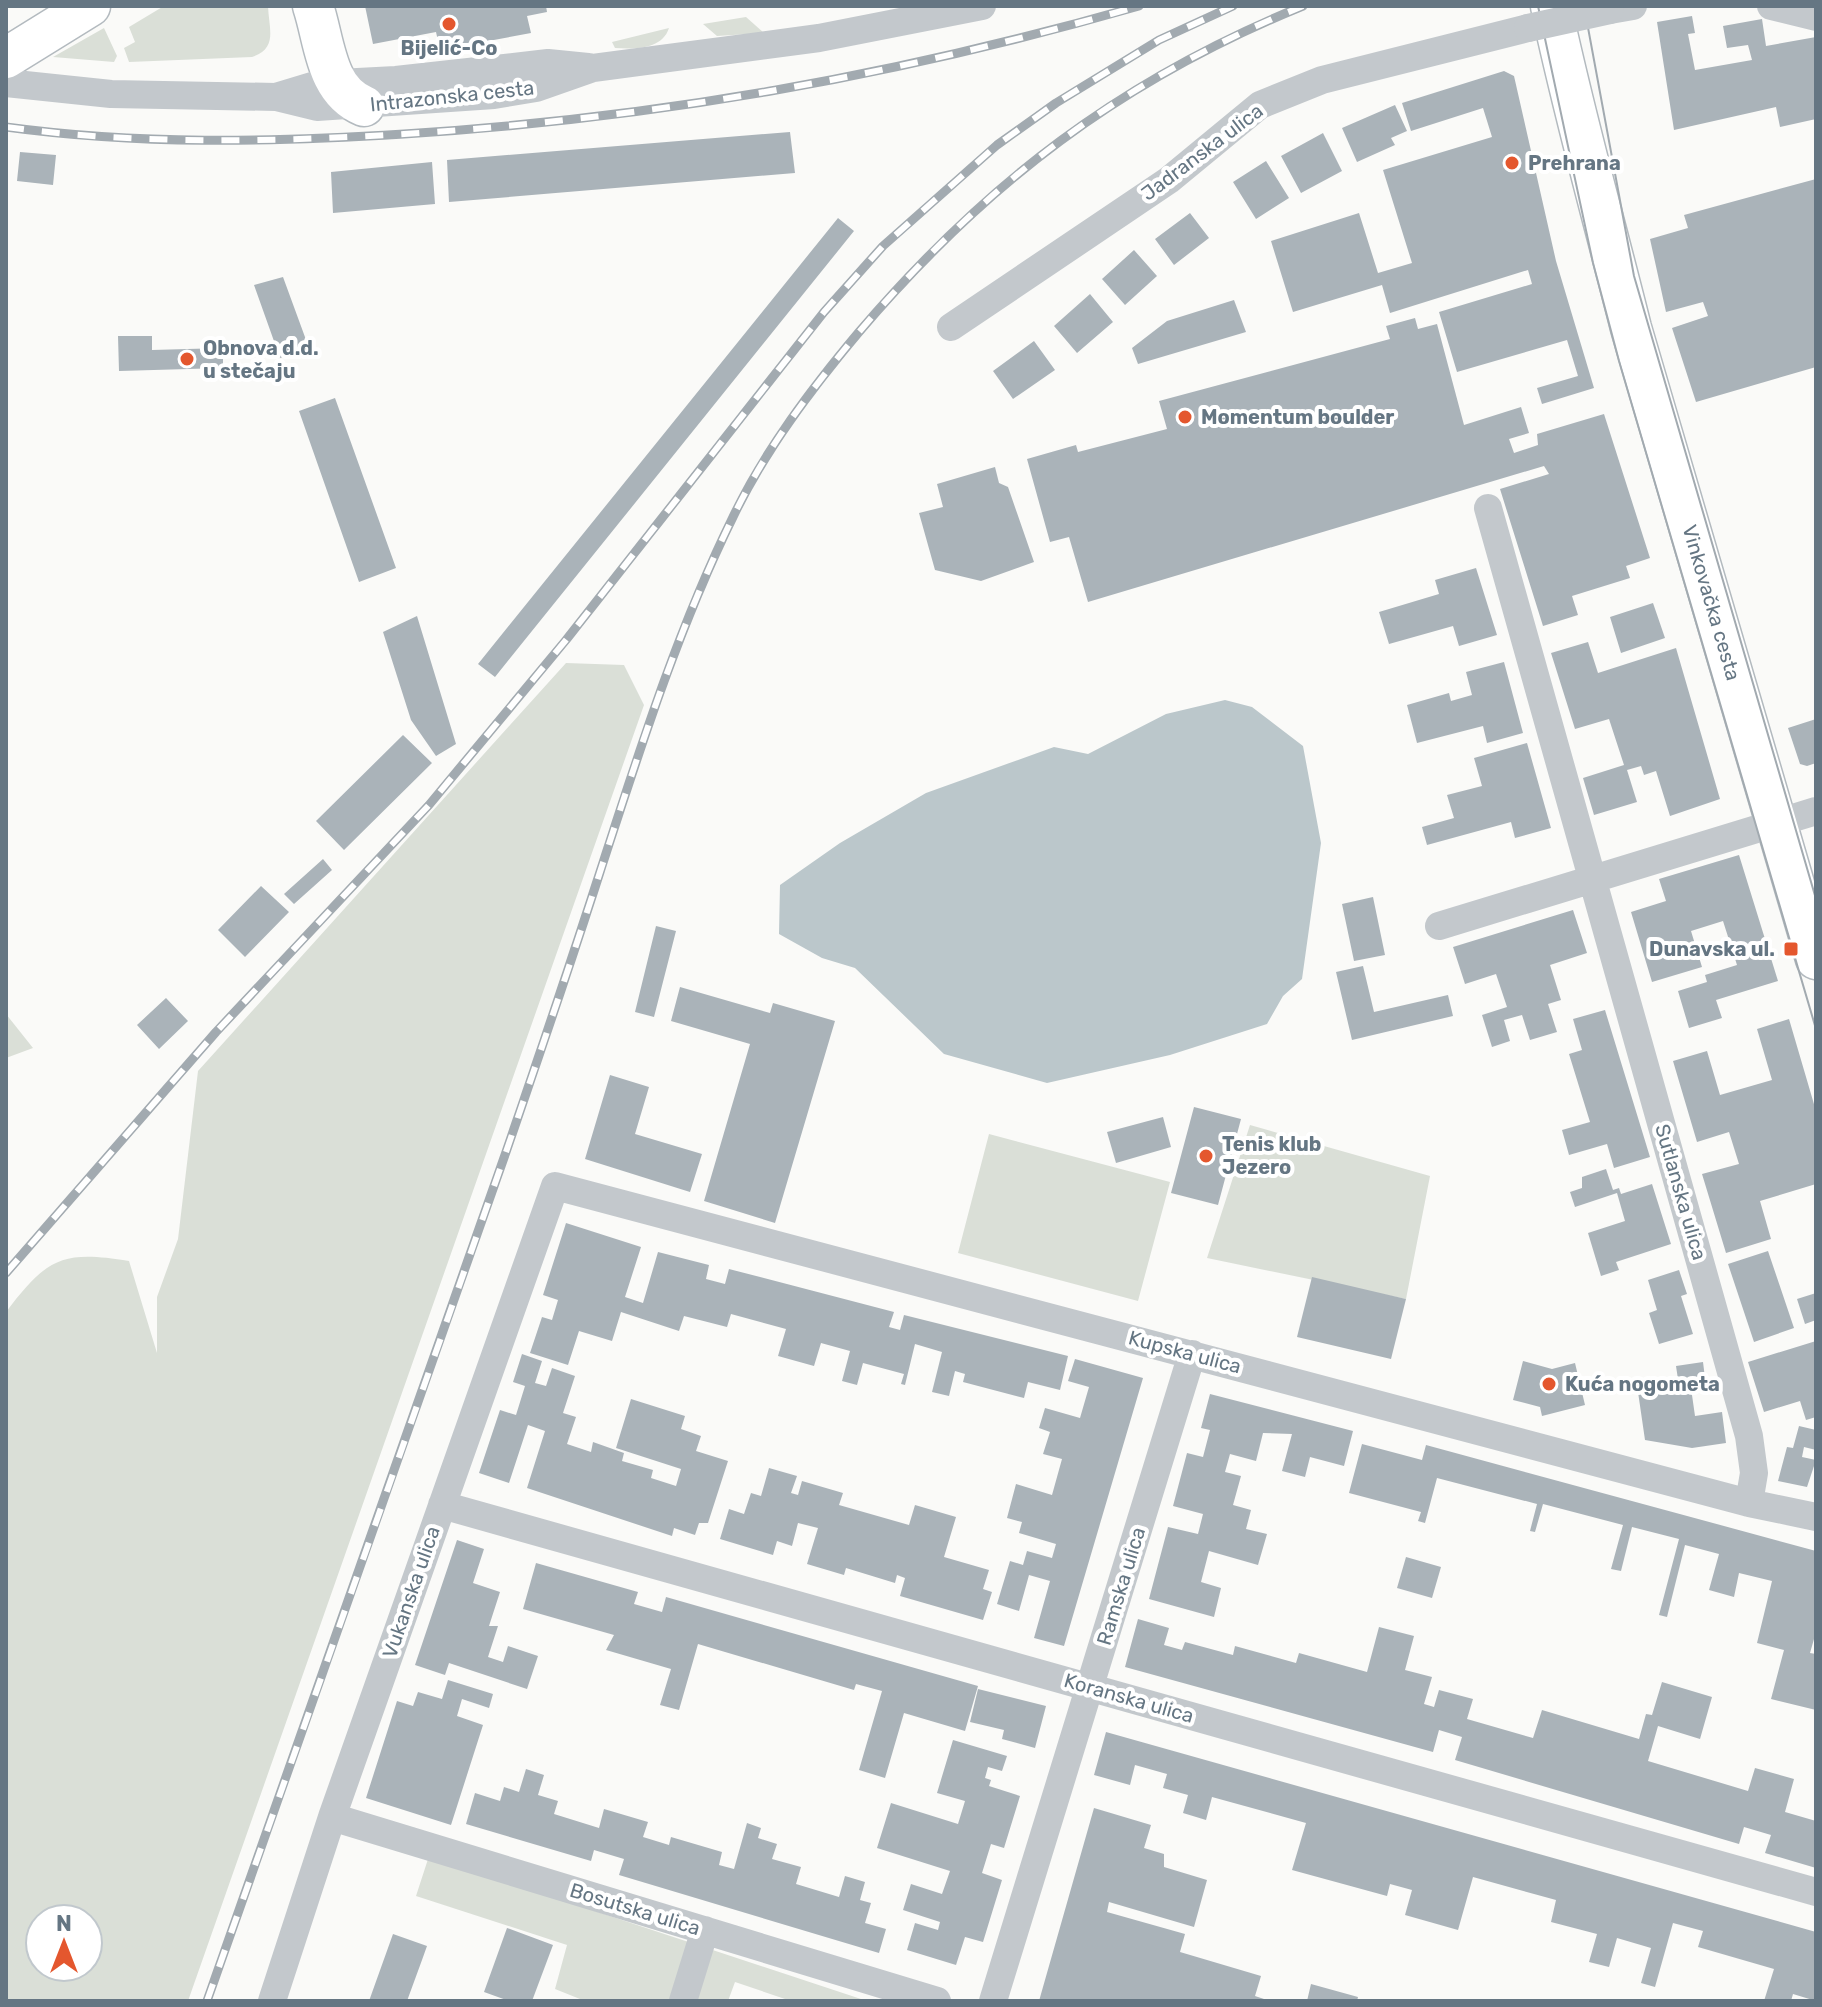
<svg xmlns="http://www.w3.org/2000/svg" width="1822" height="2007" font-family="Rubik,sans-serif">
<style>
.green{fill:#dadfd7;fill-rule:evenodd}
.water{fill:#bbc7cb}
.building{fill:#aab3b9}
.lines{fill:none;stroke-linecap:round;stroke-linejoin:round}
.secondary-casing{stroke:#b3babf;stroke-width:43}
.street{stroke:#c3c8cc;stroke-width:28}
.secondary{stroke:#fff;stroke-width:40}
.tram{stroke:#a2aab0;stroke-width:2}
.rail-casing{stroke:#a2aab0;stroke-width:9}
.rail{stroke:#fff;stroke-width:6;stroke-dasharray:18;stroke-linecap:butt}
.street-bridge{stroke:#c3c8cc;stroke-width:28}
.poi-dot{fill:#e4572e;stroke:#fff;stroke-width:3}
.labels{text-anchor:middle;dominant-baseline:central;stroke-width:8;stroke-linejoin:round;paint-order:stroke}
.poi-label{font-size:20px;font-weight:bold;fill:#657683;stroke:#fff;text-anchor:start}
.street-label{font-size:20px;fill:#657683;stroke:#fff}
</style>
<rect width="100%" height="100%" fill="#fafaf8"/>
<!-- green -->
<path class="green" d="M164 6H268C269 30 278 48 252 57L129 62 124 48 135 42 129 27Z
M746 17 764 33 717 36 703 24Z
M104 28 117 56 114 62 53 57Z
M669 28C662 50 634 49 615 48L612 42Z
M566 663 624 665 644 705 188 2001H6V1312C47 1258 62 1250 129 1261L157 1353V1297L178 1239 198 1071ZM40 1919H88V1967H40Z
M6 1014 33 1048 6 1058Z
M1250 1125 1430 1176 1406 1299 1207 1258Z
M989 1134 1170 1182 1138 1301 958 1253Z
M429 1856 867 2001H791L735 1982 728 2001H585L555 1989 567 1945 416 1896Z"/>
<!-- water -->
<path class="water" d="M1225 700 1252 707 1303 746 1321 843 1302 979 1283 996 1267 1024 1170 1055 1047 1083 944 1054 855 968 822 958 779 934 780 885 840 843 926 793 1054 747 1088 754 1166 714Z"/>
<!-- building -->
<path class="building" d="M365 6H546L547 12 527 16 531 33 440 50 436 32 373 44Z
M1692 16 1695 33 1688 34 1695 70 1752 60 1748 45 1727 48 1723 26 1762 19 1766 46 1816 37V119L1780 127 1776 107 1674 130 1657 22Z
M1504 71 1514 76 1556 261 1594 388 1542 404 1537 388 1578 376 1567 340 1457 372 1439 312 1532 284 1528 270 1390 313 1382 285 1293 312 1271 241 1359 213 1378 273 1412 263 1383 170 1492 137 1483 108 1411 131 1402 103Z
M1395 105 1407 131 1391 138 1395 145 1357 162 1342 128Z
M790 132 795 173 449 202 447 160Z
M1323 133 1342 171 1301 193 1281 156Z
M20 152 56 155 53 185 17 181Z
M1266 161 1289 198 1256 219 1233 182Z
M432 162 435 204 333 213 331 172Z
M1816 179V367L1696 402 1672 328 1708 316 1703 302 1666 312 1650 239 1688 228 1684 215Z
M1190 213 1209 238 1174 265 1155 239Z
M838 218 854 231 495 677 478 664Z
M1134 250 1157 276 1125 305 1102 279Z
M283 277 309 348 280 358 254 285Z
M1090 294 1113 322 1077 353 1054 326Z
M1234 300 1246 332 1138 364 1132 348 1167 321Z
M1415 318 1418 329 1437 324 1464 425 1521 407 1529 433 1509 439 1514 453 1538 445 1537 434 1604 414 1650 558 1626 566 1630 578 1572 596 1578 615 1543 626 1500 489 1549 474 1544 466 1088 602 1069 537 1050 542 1027 459 1076 445 1078 452 1167 429 1159 401 1390 339 1386 326Z
M118 336H152V350L223 348V368L119 371Z
M1034 341 1055 370 1013 399 993 371Z
M335 398 396 568 359 582 299 411Z
M995 467 999 483 1008 487 1034 562 981 581 935 570 919 513 943 507 937 484Z
M1476 568 1497 635 1459 646 1453 626 1389 644 1379 612 1439 594 1435 580Z
M1653 603 1665 638 1621 653 1610 617Z
M417 616 456 744 436 756 411 720 383 632Z
M1588 642 1598 673 1676 648 1720 799 1670 816 1656 771 1644 775 1641 766 1627 770 1637 802 1594 815 1583 778 1624 765 1609 719 1575 729 1551 653Z
M1504 662 1523 733 1487 743 1483 726 1417 743 1407 705 1449 693 1451 701 1472 695 1466 672Z
M1816 719V763L1807 766 1800 764 1788 728Z
M403 735 432 763 344 850 316 821Z
M1527 743 1551 828 1515 838 1511 822 1427 845 1422 827 1454 818 1447 795 1482 786 1474 758Z
M1739 855 1778 981 1716 1000 1722 1018 1689 1028 1678 991 1707 982 1705 975 1737 965 1723 921 1691 931 1702 967 1652 982 1631 912 1666 901 1659 879Z
M323 859 332 870 294 904 284 894Z
M261 886 289 912 245 957 218 930Z
M1373 897 1385 955 1354 961 1342 904Z
M1573 910 1587 953 1550 965 1561 1000 1548 1004 1557 1032 1530 1040 1522 1015 1504 1020 1510 1041 1492 1047 1482 1015 1507 1007 1496 974 1465 984 1453 947Z
M656 926 676 931 654 1017 635 1012Z
M1363 966 1374 1012 1448 995 1453 1016 1352 1040 1336 972Z
M680 987 770 1013 773 1003 835 1021 775 1223 704 1201 750 1044 671 1021Z
M166 998 188 1021 159 1049 137 1025Z
M1605 1010 1650 1157 1614 1168 1607 1144 1569 1155 1562 1130 1590 1122 1569 1054 1582 1050 1573 1019Z
M1789 1019 1816 1111V1184L1760 1201 1771 1239 1726 1253 1702 1174 1739 1164 1729 1132 1697 1142 1673 1061 1707 1051 1720 1095 1772 1080 1757 1029Z
M610 1075 649 1087 635 1134 702 1154 690 1192 585 1159Z
M1194 1107 1241 1119 1218 1205 1171 1193Z
M1163 1117 1171 1147 1116 1163 1107 1132Z
M1606 1169 1613 1190 1619 1188 1621 1194 1652 1184 1671 1244 1616 1262 1619 1270 1601 1276 1588 1233 1625 1221 1617 1193 1575 1207 1570 1192 1582 1188V1177Z
M566 1223 641 1247 625 1297 643 1303 658 1252 709 1265 706 1279 725 1284 729 1269 894 1312 889 1327 900 1330 904 1315 1068 1356 1060 1390 1028 1382 1024 1398 963 1382 965 1374 955 1371 949 1396 932 1392 942 1352 915 1344 905 1385 901 1384 904 1374 863 1363 857 1385 842 1381 850 1351 821 1343 814 1366 778 1356 786 1329 731 1314 727 1327 684 1316 679 1331 621 1312 612 1341 579 1331 568 1365 530 1353 542 1317 552 1320 558 1300 543 1295Z
M1768 1251 1794 1328 1754 1342 1728 1264Z
M1679 1270 1687 1294 1681 1296 1693 1334 1659 1344 1649 1313 1657 1310 1648 1280Z
M1312 1277 1406 1299 1391 1359 1297 1337Z
M1816 1293V1320L1805 1324 1797 1299Z
M1816 1341V1417L1806 1420 1800 1401 1764 1412 1748 1362Z
M522 1354 542 1361 535 1383 546 1386 552 1368 575 1376 563 1413 576 1417 567 1444 591 1452 593 1442 624 1453 622 1461 653 1470 651 1478 676 1486 681 1469 616 1448 631 1399 685 1416 681 1429 701 1436 696 1451 728 1461 708 1523H699L695 1535 674 1528 672 1536 527 1488 545 1431 528 1425 509 1483 479 1473 500 1410 516 1415 525 1386 513 1382Z
M1075 1359 1143 1378 1064 1646 1034 1638 1050 1581 1029 1575 1019 1611 997 1604 1010 1561 1023 1565 1027 1551 1052 1558 1056 1544 1019 1533 1022 1522 1007 1518 1016 1484 1052 1495 1062 1459 1043 1454 1050 1432 1039 1428 1045 1408 1080 1418 1089 1387 1068 1381Z
M1523 1361 1552 1369 1575 1363 1585 1405 1542 1416 1540 1407 1513 1400Z
M1703 1362 1706 1386 1691 1388 1695 1416 1722 1412 1726 1443 1692 1448 1645 1440 1638 1392 1679 1386 1676 1366Z
M1210 1394 1353 1431 1344 1466 1310 1457 1305 1477 1282 1471 1292 1434 1263 1433 1256 1461 1230 1454 1225 1472 1241 1476 1233 1505 1251 1510 1246 1529 1267 1534 1258 1565 1209 1551 1201 1582 1221 1588 1214 1617 1149 1599 1168 1527 1198 1534 1203 1514 1173 1506 1187 1453 1203 1457 1210 1430 1201 1428Z
M1799 1426 1816 1430V1450L1804 1447 1802 1457 1816 1460 1807 1487 1778 1481 1787 1447 1793 1448Z
M1362 1444 1422 1460 1426 1445 1816 1551V1632L1810 1653 1816 1654V1710L1771 1699 1784 1650 1757 1643 1772 1581 1739 1573 1734 1597 1709 1590 1719 1554 1685 1545 1667 1617 1659 1615 1679 1539 1632 1527 1621 1571 1611 1569 1623 1525 1543 1504 1535 1532 1530 1531 1537 1504 1437 1478 1425 1523 1418 1521 1421 1512 1349 1493Z
M769 1468 797 1476 791 1493 798 1495 802 1481 843 1493 839 1505 909 1525 915 1505 956 1517 944 1557 989 1570 983 1589 992 1592 983 1620 900 1596 905 1578 897 1575 895 1583 846 1568 844 1575 807 1564 818 1528 798 1523 792 1546 777 1541 773 1555 720 1539 729 1509 744 1514 751 1493 761 1496Z
M457 1540 484 1549 473 1583 500 1592 489 1626H498L488 1657 503 1662 508 1646 538 1656 527 1689 449 1663 445 1675 415 1665Z
M1406 1557 1441 1567 1432 1598 1397 1588Z
M536 1563 638 1592 634 1604 662 1612 666 1597 978 1686 965 1731 904 1713 885 1778 859 1770 882 1691 856 1684 854 1690 698 1644 679 1710 660 1705 671 1669 606 1650 614 1635 523 1609Z
M1138 1619 1169 1628 1164 1645 1182 1650 1185 1642 1233 1655 1235 1646 1296 1663 1299 1653 1367 1672 1379 1627 1414 1636 1405 1670 1432 1677 1424 1704 1434 1707 1439 1690 1473 1699 1467 1719 1533 1738 1542 1710 1639 1739 1646 1714 1652 1715 1662 1682 1712 1697 1700 1739 1658 1726 1648 1761 1748 1791 1755 1768 1794 1779 1785 1812 1816 1821V1868L1765 1853 1771 1835 1744 1827 1739 1844 1455 1760 1462 1737 1439 1730 1433 1752 1125 1667Z
M448 1680 493 1694 489 1708 462 1699 457 1716 483 1725 451 1825 366 1798 397 1701 413 1706 418 1692 442 1699Z
M978 1689 1046 1706 1035 1748 1002 1739 1004 1730 970 1722Z
M1106 1732 1816 1932V2001L1793 1994 1791 2001H1764L1774 1969 1698 1947 1703 1931 1673 1923 1655 1987 1641 1983 1651 1948 1617 1938 1609 1967 1589 1962 1597 1934 1551 1922 1556 1900 1473 1877 1458 1930 1405 1915 1412 1890 1390 1884 1387 1896 1292 1870 1306 1823 1212 1797 1206 1820 1183 1813 1188 1795 1163 1788 1167 1774 1135 1765 1130 1785 1094 1775Z
M953 1740 1007 1756 1002 1771 988 1767 985 1778 991 1780 989 1786 1020 1796 1004 1848 991 1844 982 1873 1002 1880 983 1942 965 1937 956 1965 907 1950 915 1923 938 1930 940 1922 903 1910 911 1884 942 1894 950 1871 877 1848 891 1803 958 1824 965 1801 937 1793Z
M526 1769 544 1775 538 1795 558 1801 554 1814 599 1828 604 1809 648 1822 643 1837 669 1845 671 1837 722 1852 719 1865 734 1869 747 1823 761 1828 758 1838 777 1844 772 1859 801 1867 796 1884 839 1897 845 1876 865 1882 860 1900 871 1903 865 1923 886 1929 879 1953 619 1875 624 1859 594 1850 591 1861 466 1824 475 1793 500 1801 504 1787 519 1792Z
M1094 1808 1151 1825 1144 1848 1164 1854V1867L1207 1880 1194 1927 1109 1902 1107 1912 1185 1934 1180 1952 1261 1976 1255 1996 1270 2001H1039Z
M507 1928 553 1945 532 2001H509L484 1992Z
M393 1934 427 1946 422 1960 407 2001H369Z
M1311 1984 1358 1997 1357 2001H1307Z"/>
<g class="lines">
<defs>
<g id="secondary">
<path d="M313 6C325 42 325 90 364 106"/>
<path id="s1" d="M1551 6C1574 115 1604 220 1631 328L1816 959"/>
<path d="M6 58 90 6"/>
</g>
</defs>
<!-- secondary casing -->
<use href="#secondary" class="secondary-casing"/>
<!-- street -->
<path class="street" d="M1771 6 1816 17
M1610 10 1633 6
M6 83 111 94 276 97 319 84 396 80 548 63 588 67
M276 97 317 107 494 95 536 88 593 68 819 38 982 6
M951 327 1169 180 1260 105 1322 80 1528 28
M1488 508 1749 1436 1754 1473 1749 1503
M1439 926 1816 811
M442 1505 1816 1892
M332 1817 937 2001
M272 2001 332 1817 555 1186 1749 1503 1816 1517
M683 2001 705 1930
M993 2001 1192 1354"/>
<!-- secondary -->
<use href="#secondary" class="secondary"/>
<!-- tram -->
<path class="tram" d="M1538 6 1593 263 1619 361 1816 1029
M1584 6 1634 276 1816 899"/>
<defs>
<path id="rail" d="M6 127C139 145 270 142 404 134 657 118 895 76 1139 6
M6 1273 216 1032 429 805 566 640 824 312 883 246 997 145 1056 103 1159 40 1233 6
M207 2001C307 1718 407 1435 506 1152 538 1059 570 965 600 872 639 752 677 631 733 517 765 450 812 388 859 332 986 183 1121 80 1303 6"/>
</defs>
<!-- rail casing -->
<use href="#rail" class="rail-casing"/>
<!-- rail -->
<use href="#rail" class="rail"/>
<!-- street-bridge -->
<path class="street-bridge" d="M1528 28 1610 10"/>
</g>
<!-- markers -->
<g class="poi-dot">
<circle cx="449" cy="24" r="8"/>
<circle cx="1512" cy="163" r="8"/>
<circle cx="187" cy="359" r="8"/>
<circle cx="1185" cy="417" r="8"/>
<rect x="1783" y="941" width="16" height="16" rx="4"/>
<circle cx="1206" cy="1156" r="8"/>
<circle cx="1549" cy="1384" r="8"/>
</g>
<g class="labels">
<!-- poi labels -->
<g class="poi-label">
<text x="449" y="48" text-anchor="middle">Bijelić-Co</text>
<text x="1528" y="163">Prehrana</text>
<text x="203" y="348">Obnova d.d.<tspan x="203" dy="23">u stečaju</tspan></text>
<text x="1201" y="417">Momentum boulder</text>
<text x="1775" y="949" text-anchor="end">Dunavska ul.</text>
<text x="1222" y="1144">Tenis klub<tspan x="1222" dy="23">Jezero</tspan></text>
<text x="1565" y="1384">Kuća nogometa</text>
</g>
<!-- street labels -->
<g class="street-label">
<text transform="translate(452 96) rotate(-6)">Intrazonska cesta</text>
<text transform="translate(1202 152) rotate(-37)">Jadranska ulica</text>
<text stroke="none"><textPath href="#s1" startOffset="618">Vinkovačka cesta</textPath></text>
<text transform="translate(1681 1192) rotate(74)">Sutlanska ulica</text>
<text transform="translate(1185 1352) rotate(15)">Kupska ulica</text>
<text transform="translate(1121 1586) rotate(-73)">Ramska ulica</text>
<text transform="translate(411 1592) rotate(-71)">Vukanska ulica</text>
<text transform="translate(1129 1698) rotate(16)">Koranska ulica</text>
<text transform="translate(635 1909) rotate(17)">Bosutska ulica</text>
</g>
</g>
<!-- border -->
<rect width="1822" height="2007" fill="none" stroke="#657683" stroke-width="16"/>
<!-- north arrow -->
<g transform="translate(64 1943)"><circle r="38" fill="#ffffff" stroke="#c1c8cd" stroke-width="2"/>
<path d="M0-6L14 30L0 20L-14 30Z" fill="#e4572e"/>
<text y="-12" font-size="22" font-weight="bold" text-anchor="middle" fill="#657683">N</text>
</g>
</svg>
